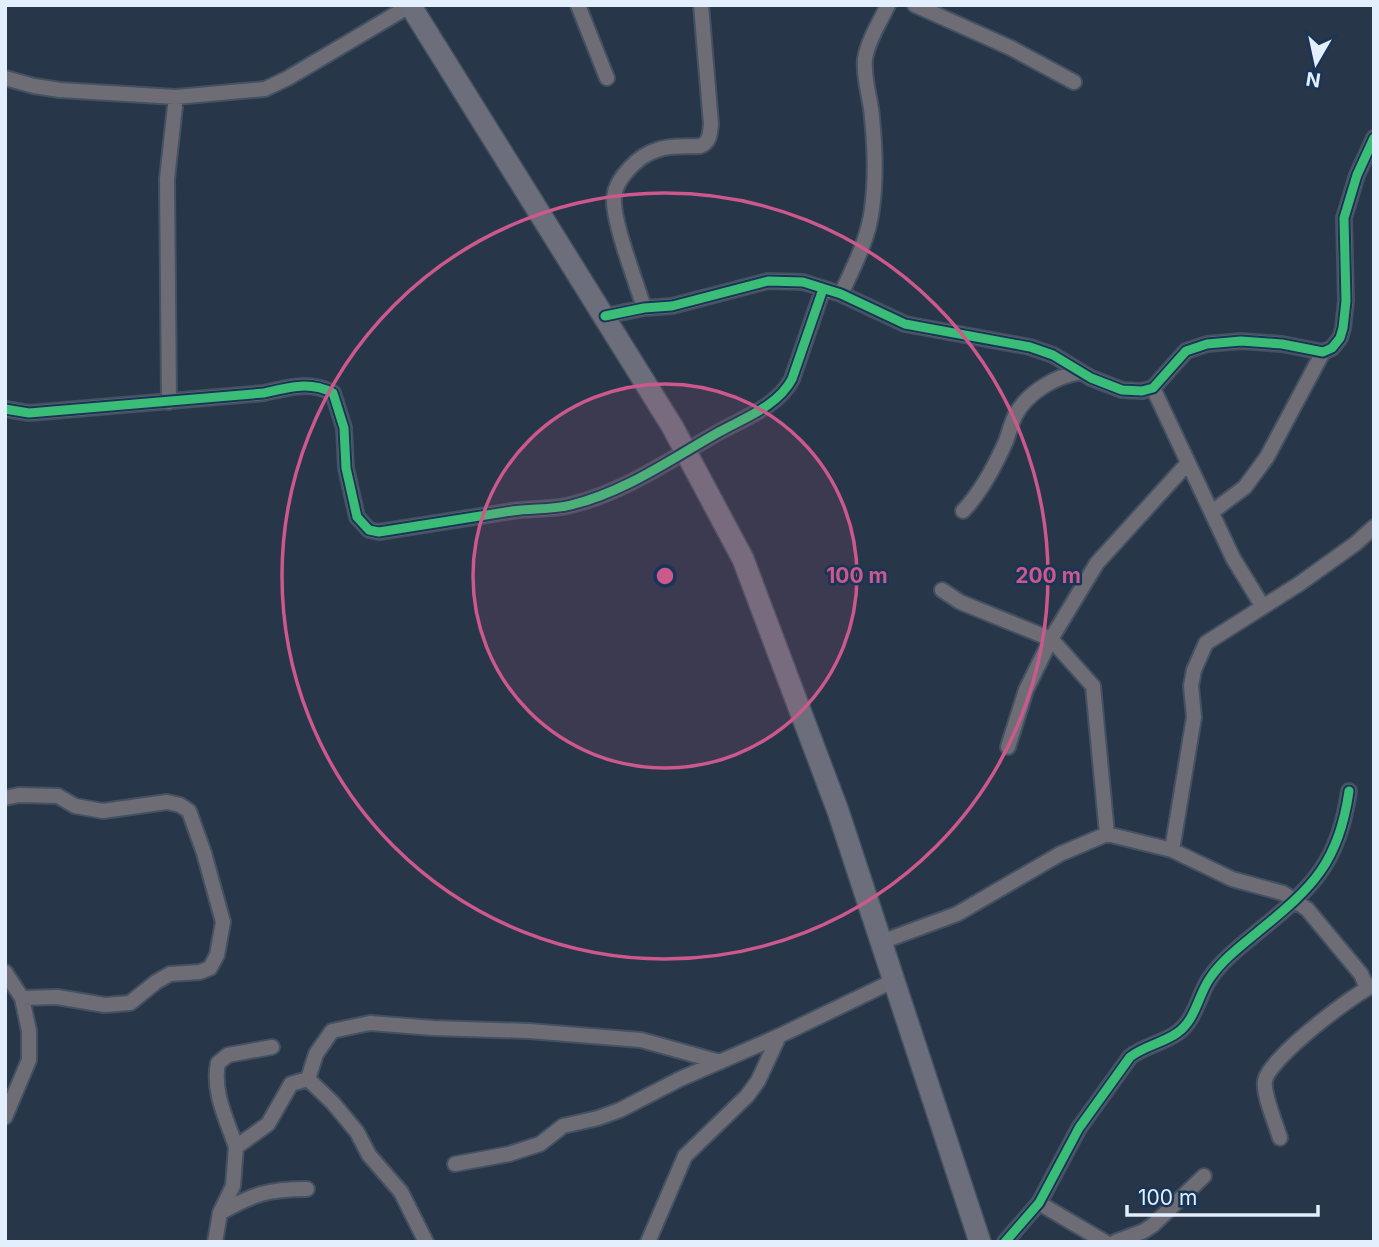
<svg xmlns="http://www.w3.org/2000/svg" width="1379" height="1247" font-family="Inter,sans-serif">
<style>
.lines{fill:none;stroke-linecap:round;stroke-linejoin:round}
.minor-casing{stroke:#445160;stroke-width:18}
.primary-casing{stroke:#445160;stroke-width:24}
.minor{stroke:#6e6d76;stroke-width:14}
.primary{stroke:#6d6e7b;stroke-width:21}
.cycleway-casing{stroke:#183558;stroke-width:13}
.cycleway{stroke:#3abd76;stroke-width:9}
.ring{fill:none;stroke:#cc588c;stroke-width:3.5}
.centre{fill:#cc588c;stroke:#183558;stroke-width:3.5}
.ring-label{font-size:21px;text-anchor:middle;font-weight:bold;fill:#cc588c;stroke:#183558;stroke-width:5;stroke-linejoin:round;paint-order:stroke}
</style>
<rect width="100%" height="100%" fill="#273649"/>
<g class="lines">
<defs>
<path id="minor" d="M578 5 607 78
M915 5 1011 48 1074 82
M5 78 34 86 60 90 176 97 265 89 288 78 411 5
M841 294C854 266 868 240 872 209 876 180 875 147 872 118 871 99 863 79 865 59 868 40 880 22 888 5
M644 308C636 281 612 221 614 197 616 178 639 155 657 150 670 145 686 147 700 146 710 143 710 133 711 124L701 5
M605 316 644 308 672 306 768 281 803 282 841 294 905 324 1030 347 1053 355 1091 378 1122 390 1142 391 1153 388 1186 351 1207 344 1241 341 1282 344 1323 352 1332 348 1340 338 1343 328 1346 301 1344 218 1357 175 1374 138
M1153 388 1233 558 1263 607
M169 402 167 179 176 97
M5 409 29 413 264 393C289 387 310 381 333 393L344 428 346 468 357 517 369 530 379 532C424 525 468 518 512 511 531 508 552 510 571 505 625 492 671 459 719 432 744 418 778 406 792 379L823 289
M963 511C982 491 995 466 1006 441 1009 433 1011 424 1015 416 1027 392 1056 376 1081 372
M1212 512 1245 487 1267 457 1323 352
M942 590 960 602 1051 639 1093 686 1107 834
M1008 747 1026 690 1051 639 1097 563 1187 464
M5 798 19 795 58 796 75 806 103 811 167 802 180 805 189 811 204 853 223 922 217 955 210 968 200 972 170 974 156 982 130 1003 105 1005 57 997 22 998
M1172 850 1194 717 1191 686 1194 670 1206 643 1299 584 1355 544 1374 527
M881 942 957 914 1060 854 1107 834 1172 850 1232 879 1283 893 1307 909 1361 974 1367 988
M5 972 22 998 29 1031V1060L5 1117
M308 1079 316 1054 332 1031 370 1023 433 1028 529 1031 641 1040 720 1062
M1280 1138C1276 1124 1263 1095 1265 1081 1268 1059 1353 994 1374 985
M236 1147C227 1120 212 1092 218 1063L228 1055 272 1047
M455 1164 509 1154 540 1144 563 1126 598 1118 620 1110 680 1079 779 1036 893 981
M1039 1203 1105 1242
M220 1213C253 1194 268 1189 307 1189
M215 1242 220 1213 233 1186 236 1147 268 1124 291 1084 308 1079 333 1103 357 1132 369 1155 401 1192 426 1242
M648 1242 685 1156 747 1096 758 1081 779 1036
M1005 1242 1039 1203 1079 1128 1130 1057C1144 1046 1163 1043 1177 1033 1196 1020 1198 995 1210 978 1223 959 1242 945 1260 930 1313 887 1339 862 1349 791
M1115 1242 1144 1231 1153 1225 1204 1176"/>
<path id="primary" d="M410 5 672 426 743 559 838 811 980 1242"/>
</defs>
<!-- minor casing -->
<use href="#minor" class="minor-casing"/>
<!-- primary casing -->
<use href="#primary" class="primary-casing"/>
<!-- minor -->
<use href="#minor" class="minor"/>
<!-- primary -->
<use href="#primary" class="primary"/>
<defs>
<path id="cycleway" d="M605 316 644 308 672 306 768 281 803 282 841 294 905 324 1030 347 1053 355 1091 378 1122 390 1142 391 1153 388 1186 351 1207 344 1241 341 1282 344 1323 352 1332 348 1340 338 1343 328 1346 301 1344 218 1357 175 1374 138
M5 409 29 413 264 393C289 387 310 381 333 393L344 428 346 468 357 517 369 530 379 532C424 525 468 518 512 511 531 508 552 510 571 505 625 492 671 459 719 432 744 418 778 406 792 379L823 289
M1005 1242 1039 1203 1079 1128 1130 1057C1144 1046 1163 1043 1177 1033 1196 1020 1198 995 1210 978 1223 959 1242 945 1260 930 1313 887 1339 862 1349 791"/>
</defs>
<!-- cycleway casing -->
<use href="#cycleway" class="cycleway-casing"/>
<!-- cycleway -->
<use href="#cycleway" class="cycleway"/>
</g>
<!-- distance rings -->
<circle cx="665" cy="576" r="192" fill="#cc588c" fill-opacity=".12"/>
<g class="ring">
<circle cx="665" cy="576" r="192"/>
<circle cx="665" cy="576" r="383"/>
</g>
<circle cx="665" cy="576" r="10" class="centre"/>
<g class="ring-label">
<text x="857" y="583">100 m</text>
<text x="1048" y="583">200 m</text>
</g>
<!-- border -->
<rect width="1379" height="1247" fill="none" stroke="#e4effd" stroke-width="14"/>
<!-- north arrow -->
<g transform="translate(1316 63) rotate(189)" stroke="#183558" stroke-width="5" paint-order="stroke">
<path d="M0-5L12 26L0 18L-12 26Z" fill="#e4effd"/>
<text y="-10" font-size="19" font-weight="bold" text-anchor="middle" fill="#e4effd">N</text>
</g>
<!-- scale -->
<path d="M1127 1205v10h191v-10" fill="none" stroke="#e4effd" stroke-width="3.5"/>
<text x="1138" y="1205" font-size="21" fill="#e4effd" stroke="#183558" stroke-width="5" paint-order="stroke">100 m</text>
</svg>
